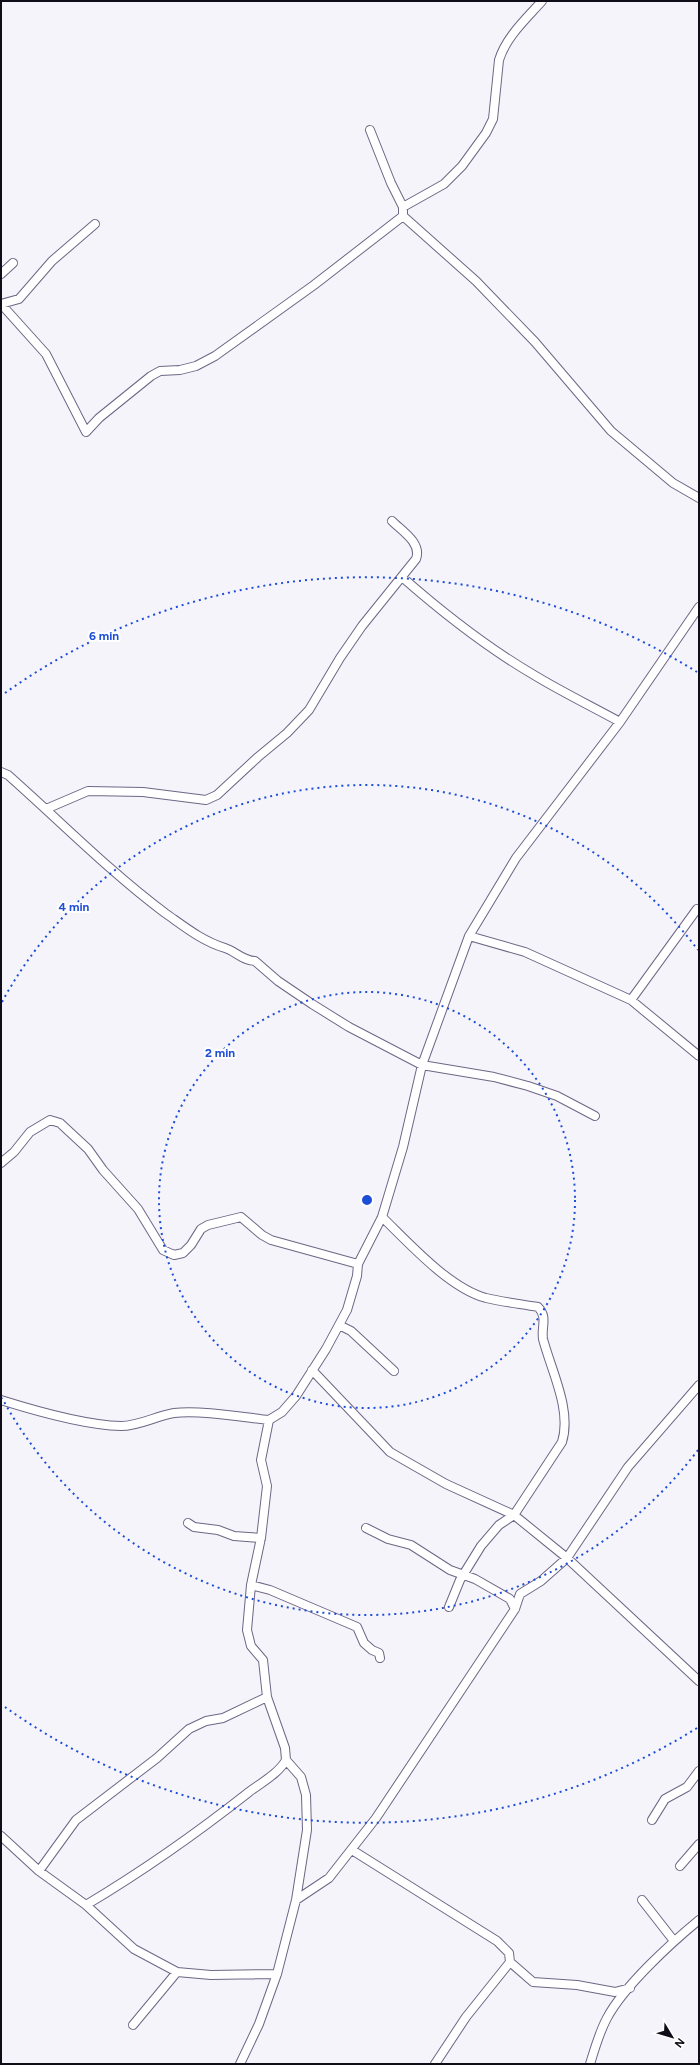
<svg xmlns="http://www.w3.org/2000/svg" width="700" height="2065" font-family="Figtree,sans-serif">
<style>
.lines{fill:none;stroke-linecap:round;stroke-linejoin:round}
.minor-casing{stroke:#6e6685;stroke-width:10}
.minor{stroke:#fff;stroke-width:8}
.ring{fill:none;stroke:#1d4ed8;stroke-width:2;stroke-dasharray:2 4}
.centre{fill:#1d4ed8;stroke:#fff;stroke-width:2}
.ring-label{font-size:12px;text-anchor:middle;font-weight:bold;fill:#1d4ed8;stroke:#fff;stroke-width:4;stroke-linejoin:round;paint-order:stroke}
</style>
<rect width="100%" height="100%" fill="#f6f4fb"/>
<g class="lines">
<defs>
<path id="minor" d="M403 207 444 184 462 166 486 133 493 119 499 60C506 37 526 19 542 1
M403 216 476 281 535 342 611 431 673 483 699 498
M1 274 13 263
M1 304 46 354 86 432 99 418 151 376 160 371 180 370 196 366 215 356 314 285 403 216V207L391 183 370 130
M1 304 19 299 52 261 95 224
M402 577C443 613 486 647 534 675 562 692 591 706 620 722
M1 772 8 775C60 821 109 871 165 913 185 927 202 941 225 948 235 951 243 961 255 961L278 981 312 1004 349 1027 422 1065 494 1077 528 1086 557 1096 595 1116
M46 809 88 791 143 792 206 800 217 795 258 757 287 733 309 710 340 658 362 626 416 559C422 543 402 531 392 521
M469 936 525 952 631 1000 699 1056
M631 1000 697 909
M1 1163 14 1152 30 1132 50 1120 60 1123 88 1149 103 1170 138 1209 163 1250 174 1255 183 1253 191 1245 201 1229 208 1225 241 1217 262 1235 271 1240 358 1264
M382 1217C409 1243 449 1288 486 1298 503 1302 521 1304 538 1307 548 1317 541 1327 543 1339 551 1370 572 1410 562 1442L514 1515 499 1525 481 1546 460 1580 449 1607
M339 1325 351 1331 394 1371
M312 1370 390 1452 446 1484 514 1515 567 1558 699 1681
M1 1400C36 1411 85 1425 121 1426 139 1426 156 1416 174 1413 200 1410 242 1417 269 1420
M188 1523 194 1527 218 1530 234 1536 261 1538
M366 1528 388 1539 411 1545 450 1570 475 1579 510 1599 515 1609
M251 1585 270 1590 357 1627 364 1643 372 1650 379 1653 380 1658
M652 1820 665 1799 687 1787 699 1771
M1 1836 39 1871 86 1905
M352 1850 497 1941 509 1953 510 1962 533 1982 577 1985 615 1992 630 1988
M680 1866 699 1844
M39 1871 76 1820 157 1758 189 1729 206 1721 223 1718 267 1697
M296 1900 329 1878 376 1818 515 1609 520 1594 541 1581 567 1558 628 1467 699 1385
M642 1900 674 1941
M277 1974 211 1975 177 1972 134 1949 86 1905C143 1871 197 1833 249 1792 261 1783 279 1773 286 1760
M133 2025 177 1972
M240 2064 259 2024 277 1974 296 1900 307 1830 306 1795 301 1777 286 1760 285 1748 267 1697 263 1660 251 1646 247 1630 251 1585 261 1538 267 1486 261 1460 269 1420 282 1412 296 1396 326 1349 347 1310 357 1276 358 1264 382 1217 403 1147 422 1065 469 936 516 858 620 722 699 607
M435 2064 466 2017 510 1962
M590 2064C595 2048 599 2033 607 2018 624 1986 671 1943 699 1920"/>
</defs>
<!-- minor casing -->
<use href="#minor" class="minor-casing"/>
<!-- minor -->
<use href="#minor" class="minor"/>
</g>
<!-- distance rings -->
<g class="ring">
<circle cx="367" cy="1200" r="208"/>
<path d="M698 1450A415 415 0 0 1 2 1398M2 1002A415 415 0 0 1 698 950"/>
<path d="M697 1728A623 623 0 0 1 5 1707M5 693A623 623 0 0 1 697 672"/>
</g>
<circle cx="367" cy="1200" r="6" class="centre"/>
<g class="ring-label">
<text x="104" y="640">6 min</text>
<text x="74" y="911">4 min</text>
<text x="220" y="1057">2 min</text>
</g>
<!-- border -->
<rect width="700" height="2065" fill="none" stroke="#100c18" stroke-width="4"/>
<!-- north arrow -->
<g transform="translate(672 2037) rotate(128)" stroke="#ffffff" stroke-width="3" paint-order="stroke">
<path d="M0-3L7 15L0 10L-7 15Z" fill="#100c18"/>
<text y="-6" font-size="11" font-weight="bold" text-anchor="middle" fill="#100c18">N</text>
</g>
</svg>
